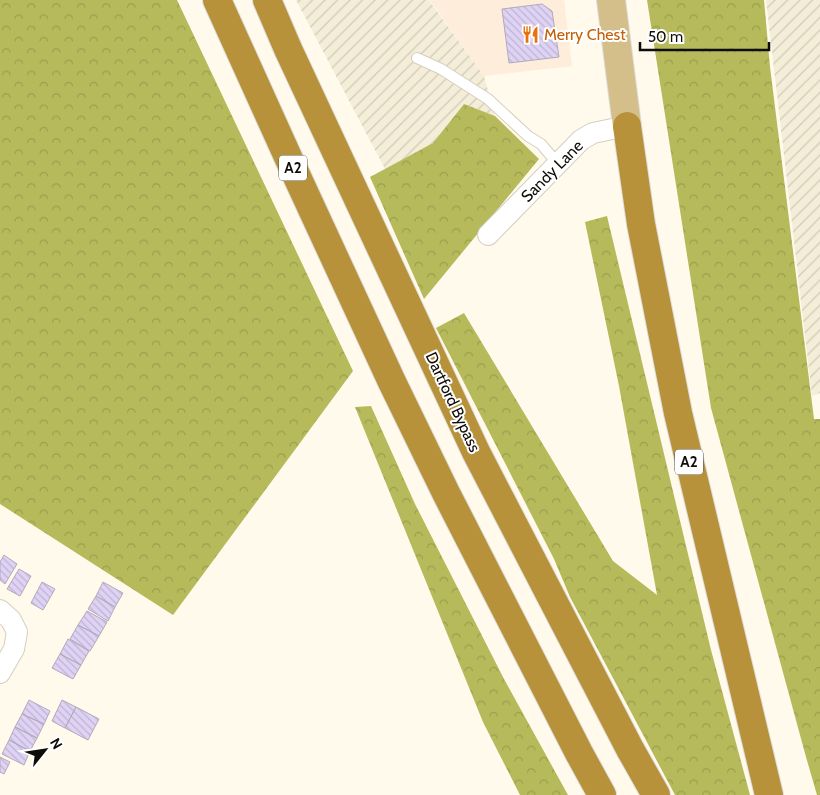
<svg xmlns="http://www.w3.org/2000/svg" width="820" height="795" font-family="Cabin,sans-serif">
<style>
.commercial{fill:#feeddb}
.industrial{fill:url(#industrial-furrows)}
.forest{fill:url(#forest-crowns)}
.building{fill:url(#building-back-hatch);stroke:#b0abb9}
.lines{fill:none;stroke-linecap:round;stroke-linejoin:round}
.lane-casing{stroke:#d4cfc0;stroke-width:12}
.street-casing{stroke:#d4cfc0;stroke-width:22}
.primary-casing{stroke:#dddddc;stroke-width:30}
.highway-casing{stroke:#dddddc;stroke-width:30}
.lane{stroke:#fff;stroke-width:10}
.street{stroke:#fff;stroke-width:20}
.primary{stroke:#d4be89;stroke-width:28}
.highway{stroke:#b7923a;stroke-width:28}
.labels{text-anchor:middle;dominant-baseline:central;stroke-width:4;stroke-linejoin:round;paint-order:stroke}
.shield{fill:#fff;stroke:#575652;stroke-width:1}
.shield-label{font-size:15px;font-weight:bold;fill:#0f0d08}
.food-label{font-size:16px;fill:#c56008;stroke:#fff;text-anchor:start}
.street-label{font-size:16px;fill:#0f0d08;stroke:#fff}
</style>
<defs>
<pattern id="industrial-furrows" width="10" height="10" patternUnits="userSpaceOnUse" patternTransform="scale(1.25)"><rect width="10" height="10" fill="#f4edd8"/><path d="M-1 1l2-2M0 10L10 0M9 11l2-2" fill="none" stroke="#d0cab8"/></pattern>
<pattern id="forest-crowns" width="20" height="18" patternUnits="userSpaceOnUse" patternTransform="scale(1.25)"><rect width="20" height="18" fill="#b6ba5b"/><path d="M2 6a3 3 0 1 1 6 0M12 15a3 3 0 1 1 6 0" fill="none" stroke="#9b9f4e"/></pattern>
<pattern id="building-back-hatch" width="6" height="6" patternUnits="userSpaceOnUse" patternTransform="scale(1.25)"><rect width="6" height="6" fill="#dfd3f5"/><path d="M-1 5l2 2M0 0l6 6M5-1l2 2" fill="none" stroke="#beb4d1"/></pattern>
</defs>
<rect width="100%" height="100%" fill="#fffaeb"/>
<!-- commercial -->
<path class="commercial" d="M428 0H564L572 66 484 76 432 3Z"/>
<!-- industrial -->
<path class="industrial" d="M296 0H428L431 3 484 76 495 116 464 104 433 143 385 169Z
M766 0H820V393L812 396Z"/>
<!-- forest -->
<path class="forest" d="M0 0H177L353 371 173 615 0 504Z
M647 0H764L770 67 814 419H820V795H817L806 757 711 408Z
M464 104 495 116 539 159 424 299 370 177 433 143Z
M607 216 711 650 750 795H675L570 597 554 559 436 328 464 313 613 561 657 595 619 386 585 222Z
M371 406 415 504 504 679 568 795H520L483 722 355 407Z"/>
<!-- building -->
<path class="building" d="M542 4 552 11 559 57 509 63 502 9Z
M4 555 17 564 5 584 0 580V562Z
M19 569 31 576 20 596 7 589Z
M42 582 55 589 43 610 31 603Z
M103 582 123 593 115 607 96 596Z
M96 596 115 607 108 621 88 609Z
M87 611 107 622 99 636 78 625Z
M78 625 99 636 90 651 70 639Z
M68 639 89 651 81 665 60 654Z
M60 654 81 665 73 679 52 668Z
M29 700 50 711 44 724 22 714Z
M62 700 76 707 65 728 52 721Z
M76 707 99 719 88 740 65 728Z
M22 714 44 724 37 738 15 727Z
M15 727 37 738 30 751 9 740Z
M9 740 30 751 24 765 2 754Z
M0 757 10 762 4 774 0 772Z"/>
<g class="lines">
<defs>
<path id="lane" d="M417 58 441 69 488 99 528 136 541 144 558 164"/>
<path id="street" d="M488 235 581 140 593 133 627 126
M0 610 11 620 17 632 14 649 0 673"/>
<path id="primary" d="M611 0 627 126"/>
<path id="highway" d="M217 0 293 168 392 382 446 493 579 753 602 795
M267 0 288 49 476 452 630 749 656 795
M627 126 641 224 678 413 769 795"/>
</defs>
<!-- lane casing -->
<use href="#lane" class="lane-casing"/>
<!-- street casing -->
<use href="#street" class="street-casing"/>
<!-- primary casing -->
<use href="#primary" class="primary-casing"/>
<!-- highway casing -->
<use href="#highway" class="highway-casing"/>
<!-- lane -->
<use href="#lane" class="lane"/>
<!-- street -->
<use href="#street" class="street"/>
<!-- primary -->
<use href="#primary" class="primary"/>
<!-- highway -->
<use href="#highway" class="highway"/>
</g>
<!-- icons -->
<defs>
<symbol id="restaurant-bare" viewBox="-9 -9 18 18"><path d="M-5-6h1v4h1v-4h1v4h1v-4h1v5L-1.5 .5V6h-2V.5L-5-1ZM5-6V6H3V1.5H1.5Q1.5-4 5-6Z" fill="#e8710a" stroke="#fff" stroke-width="2.5" paint-order="stroke"/></symbol>
</defs>
<g fill-rule="evenodd">
<use href="#restaurant-bare" x="518" y="22" width="25" height="25"/>
</g>
<g class="labels">
<!-- shield labels -->
<g class="shield">
<rect x="279" y="155.5" width="28" height="25" rx="4"/>
<rect x="675" y="449.5" width="28" height="25" rx="4"/>
</g>
<g class="shield-label">
<text x="293" y="168">A2</text>
<text x="689" y="462">A2</text>
</g>
<!-- food labels -->
<g class="food-label">
<text x="544" y="34">Merry Chest</text>
</g>
<!-- street labels -->
<g class="street-label">
<text transform="translate(552 171) rotate(-45)">Sandy Lane</text>
<text transform="translate(453 402) rotate(65)">Dartford Bypass</text>
</g>
</g>
<!-- north arrow -->
<g transform="translate(45 750) rotate(60)" stroke="#ffffff" stroke-width="4" paint-order="stroke">
<path d="M0-4L9 19L0 12L-9 19Z" fill="#0f0d08"/>
<text y="-8" font-size="14" font-weight="bold" text-anchor="middle" fill="#0f0d08">N</text>
</g>
<!-- scale -->
<path d="M640 42v8h129v-8" fill="none" stroke="#0f0d08" stroke-width="2.5"/>
<text x="648" y="42" font-size="15" fill="#0f0d08" stroke="#ffffff" stroke-width="4" paint-order="stroke">50 m</text>
</svg>
